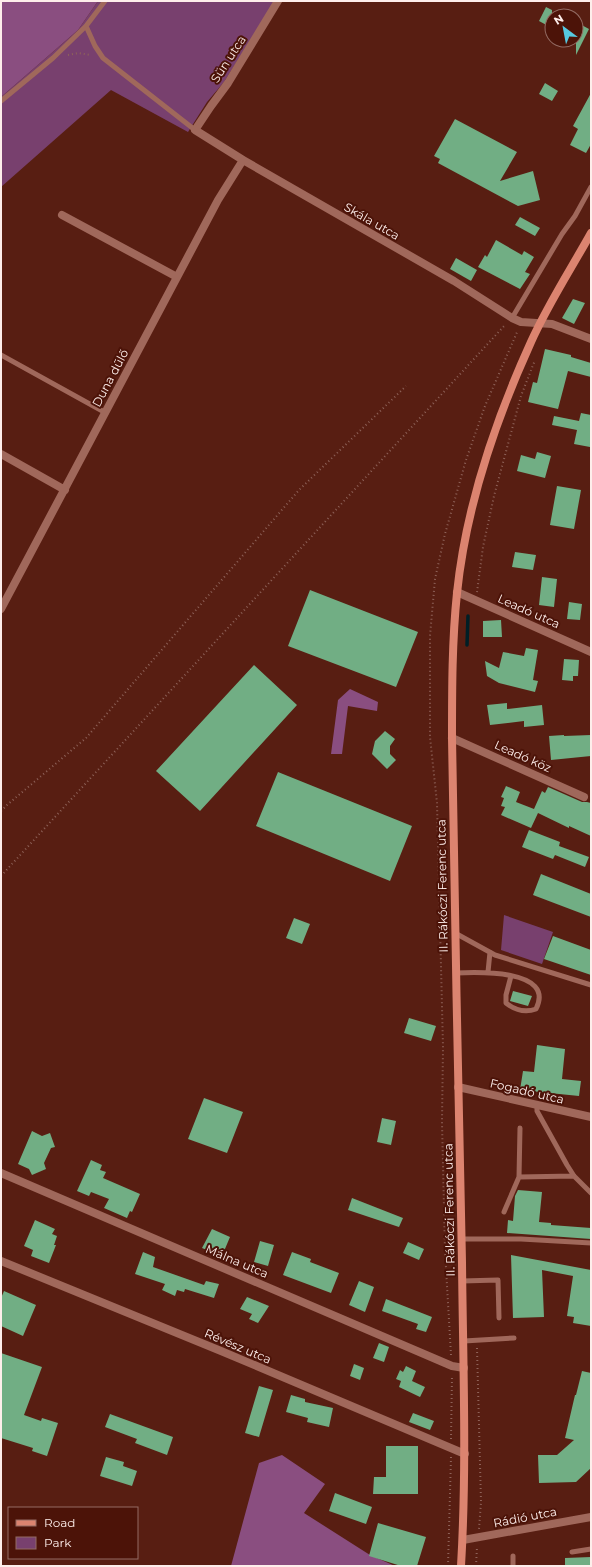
<svg xmlns="http://www.w3.org/2000/svg" width="592" height="1567" font-family="Montserrat,sans-serif">
<style>
.green{fill:#78406e}
.forest{fill:#8a4e80}
.lines{fill:none;stroke-linecap:round;stroke-linejoin:round}
.stream{stroke:#001f26;stroke-width:3.5}
.building{fill:#71ae84}
.path{stroke:#8e6259;stroke-width:2;stroke-dasharray:1 3;stroke-linecap:butt}
.service{stroke:#a0685b;stroke-width:5}
.minor{stroke:#a0685b;stroke-width:8}
.secondary{stroke:#dc8470;stroke-width:8}
.labels{text-anchor:middle;dominant-baseline:central;stroke-width:4;stroke-linejoin:round;paint-order:stroke}
.street-label{font-size:12px;fill:#feeeeb;stroke:#4c1308}
</style>
<rect width="100%" height="100%" fill="#581e12"/>
<!-- green -->
<path class="green" d="M98 1H275L224 82 207 102 188 132 111 90 1 187V97L78 30Z
M504 915 553 932 542 964 501 950Z"/>
<!-- forest -->
<path class="forest" d="M1 1H98L78 30 1 97Z
M350 689 378 702 377 711 348 706 342 754H331L338 700Z
M282 1455 325 1484 304 1513 370 1555 395 1566H231L259 1463Z"/>
<g class="lines">
<!-- stream -->
<path class="stream" d="M467 645 468 616"/>
</g>
<!-- building -->
<path class="building" d="M546 7 552 10V28L539 21Z
M576 22 589 29 576 55Z
M545 83 558 91 552 101 539 94Z
M591 93V144L586 153 570 145 578 129 573 126Z
M455 119 517 152 500 181 533 171 540 200 518 206 438 163 440 159 434 156Z
M520 217 540 228 535 236 515 225Z
M496 240 522 255 524 251 534 257 525 272 530 274 520 289 478 267 485 255 487 257Z
M456 258 477 270 471 281 450 269Z
M573 299 585 303 574 324 562 318Z
M545 349 571 355V357L591 363V377L568 371 558 409 528 402 533 382 537 383Z
M581 413 591 415V441L590 447 574 444 577 430 552 425 554 416 579 421Z
M537 452 551 456 545 478 517 471 521 455 535 459Z
M557 486 581 490 574 529 550 525Z
M515 552 536 555 533 570 512 567Z
M542 577 557 579 554 607 539 605Z
M310 590 418 632 396 687 288 646Z
M569 602 582 604 580 620 567 619Z
M501 620 502 637H483V621Z
M526 648 538 650 533 680 538 681 535 692 499 683 487 676 485 661 499 668 503 652 524 656Z
M564 659 579 660 578 676H573V681L562 680Z
M254 665 297 705 200 811 156 771Z
M507 703V709L542 705 544 725 524 727V721L490 725 487 705Z
M385 731 395 739 390 746V754L396 760 387 769 372 754 375 741Z
M564 735V736L591 735V756L551 760 549 736Z
M278 772 412 826 390 881 256 826Z
M506 786 520 792 516 802 534 809 542 791 545 793 548 787 582 802H587L591 803V836L569 826V828L538 813 531 828 501 815 505 807 501 806 504 798 501 797Z
M529 830 560 842 559 846 589 857 585 867 555 855 553 859 522 847Z
M541 874 591 894V917L533 895Z
M294 918 310 924 302 944 286 938Z
M553 936 591 950V975L544 959Z
M513 991 532 996 528 1006 510 1001Z
M409 1018 436 1026 431 1041 404 1033Z
M537 1045 565 1049 562 1079 581 1081 579 1096 520 1090 523 1071 534 1072Z
M204 1098 243 1112 227 1153 188 1139Z
M382 1118 396 1121 391 1145 377 1142Z
M32 1131 42 1136 50 1133 55 1147 51 1148 44 1163 46 1169 32 1175 29 1169 18 1164Z
M91 1160 102 1165 100 1170 106 1172 103 1178 140 1194 132 1212 130 1211 127 1218 104 1208 109 1199 91 1192 89 1196 77 1191Z
M518 1190 542 1192 539 1222 551 1223V1225L591 1228V1239L507 1233 508 1220 513 1221 515 1196Z
M352 1198 403 1218 399 1227 348 1210Z
M35 1220 55 1229 52 1234 57 1236 54 1245H56L49 1263 31 1256 33 1250 24 1246Z
M212 1229 230 1237 222 1256 202 1248Z
M260 1241 274 1245 268 1266 254 1262Z
M408 1242 424 1249 419 1260 403 1253Z
M143 1252 155 1257 153 1267 204 1285 206 1281 219 1284 214 1298 185 1289 184 1292 177 1290 175 1296 162 1290 165 1284 135 1274Z
M292 1252 311 1259 310 1262 339 1273 331 1293 283 1275Z
M511 1255 591 1270V1326L573 1323 574 1317 567 1316 573 1276 542 1270 544 1317 513 1318Z
M359 1281 374 1287 365 1312 349 1305Z
M4 1291 36 1305 23 1336 1 1326V1298Z
M247 1297 269 1306 258 1323 249 1319 252 1314 240 1309Z
M386 1299 432 1317 426 1332 416 1329 418 1324 382 1311Z
M379 1343 389 1347 384 1362 373 1358Z
M1 1353 42 1367 24 1415 41 1421 42 1418 58 1423 47 1456 32 1451 33 1448 1 1438Z
M354 1364 364 1368 360 1380 350 1376Z
M406 1366 416 1371 412 1381 425 1387 420 1397 399 1387 401 1381 396 1379 400 1370 403 1372Z
M582 1371 591 1373V1468L576 1482 539 1483 538 1455H557L574 1440 565 1438 575 1395H576Z
M259 1386 273 1390 259 1437 245 1433Z
M291 1395 305 1399V1402L333 1408 329 1427 307 1422 308 1418 286 1412Z
M413 1413 434 1421 430 1430 409 1422Z
M110 1414 173 1437 167 1455 135 1443 137 1439 105 1427Z
M386 1446H418V1494H373L374 1477H386Z
M106 1457 124 1462 123 1466 137 1471 132 1486 100 1476Z
M335 1493 372 1507 366 1524 329 1511Z
M378 1523 426 1537 417 1566H401L369 1556Z
M591 1557V1566H565V1558Z"/>
<g class="lines">
<!-- path -->
<path class="path" d="M68 55 78 53 91 55
M477 592 483 547 494 496 521 396 535 360
M1 811 7 805 86 738 299 490 406 386
M1 876 505 325
M477 1348 481 1502 479 1529
M451 1355 445 1251 442 1122 443 1047 437 803 430 737V636L435 579 445 534 466 460 485 406 518 330
M451 1439 452 1375
M448 1566 451 1457
M476 1566 477 1547"/>
<!-- service -->
<path class="service" d="M86 26 95 46 103 58 195 130
M1 101 53 58 86 26 105 1
M512 318 562 234 575 216 591 187
M1 355 106 413
M455 933 495 955 591 985
M488 972 490 952
M456 973C477 972 556 969 536 1009 525 1013 515 1010 506 1003V995L511 976
M537 1106V1111L567 1165 574 1176 591 1193
M520 1128 519 1177 574 1176
M504 1212 519 1177
M461 1239H521L591 1243
M462 1281 498 1280 499 1318
M464 1341 514 1338
M572 1552 591 1549
M513 1566V1556"/>
<!-- minor -->
<path class="minor" d="M278 1 228 83 211 106 195 130 243 160 454 281 512 318 521 322 552 324 591 339
M62 215 177 277
M1 454 65 490
M457 592 591 652
M1 609 218 200 243 160
M452 738 584 797
M458 1087 591 1117
M1 1173 452 1366 464 1368
M1 1261 221 1351 465 1454
M463 1540 591 1517"/>
<!-- secondary -->
<path class="secondary" d="M461 1566C467 1465 463 1364 462 1262 459 1087 454 913 452 738 452 689 452 641 457 593 466 506 495 421 531 342 548 304 571 269 591 233"/>
</g>
<g class="labels">
<!-- street labels -->
<g class="street-label">
<text transform="translate(228 59) rotate(-57)">Sün utca</text>
<text transform="translate(372 221) rotate(30)">Skála utca</text>
<text transform="translate(110 378) rotate(-62)">Duna dűlő</text>
<text transform="translate(529 611) rotate(24)">Leadó utca</text>
<text transform="translate(523 756) rotate(24)">Leadó köz</text>
<text transform="translate(442 886) rotate(-91)">II. Rákóczi Ferenc utca</text>
<text transform="translate(527 1091) rotate(13)">Fogadó utca</text>
<text transform="translate(449 1210) rotate(-91)">II. Rákóczi Ferenc utca</text>
<text transform="translate(237 1261) rotate(23)">Málna utca</text>
<text transform="translate(238 1346) rotate(23)">Révész utca</text>
<text transform="translate(525 1517) rotate(-11)">Rádió utca</text>
</g>
</g>
<!-- border -->
<rect width="592" height="1567" fill="none" stroke="#feeeeb" stroke-width="4"/>
<!-- legend -->
<rect x="8" y="1507" width="130" height="52" fill="#4c1308" stroke="#936b63"/>
<rect x="16" y="1520" width="20" height="6" fill="#dc8470" stroke="#936b63"/>
<text x="44" y="1527" font-size="12" fill="#feeeeb">Road</text>
<rect x="16" y="1537" width="20" height="12" fill="#78406e" stroke="#936b63"/>
<text x="44" y="1547" font-size="12" fill="#feeeeb">Park</text>
<!-- north arrow -->
<g transform="translate(564 28) rotate(328)"><circle r="19" fill="#4c1308" stroke="#936b63"/>
<path d="M0-3L7 15L0 10L-7 15Z" fill="#56c9e1"/>
<text y="-6" font-size="11" font-weight="bold" text-anchor="middle" fill="#feeeeb">N</text>
</g>
</svg>
